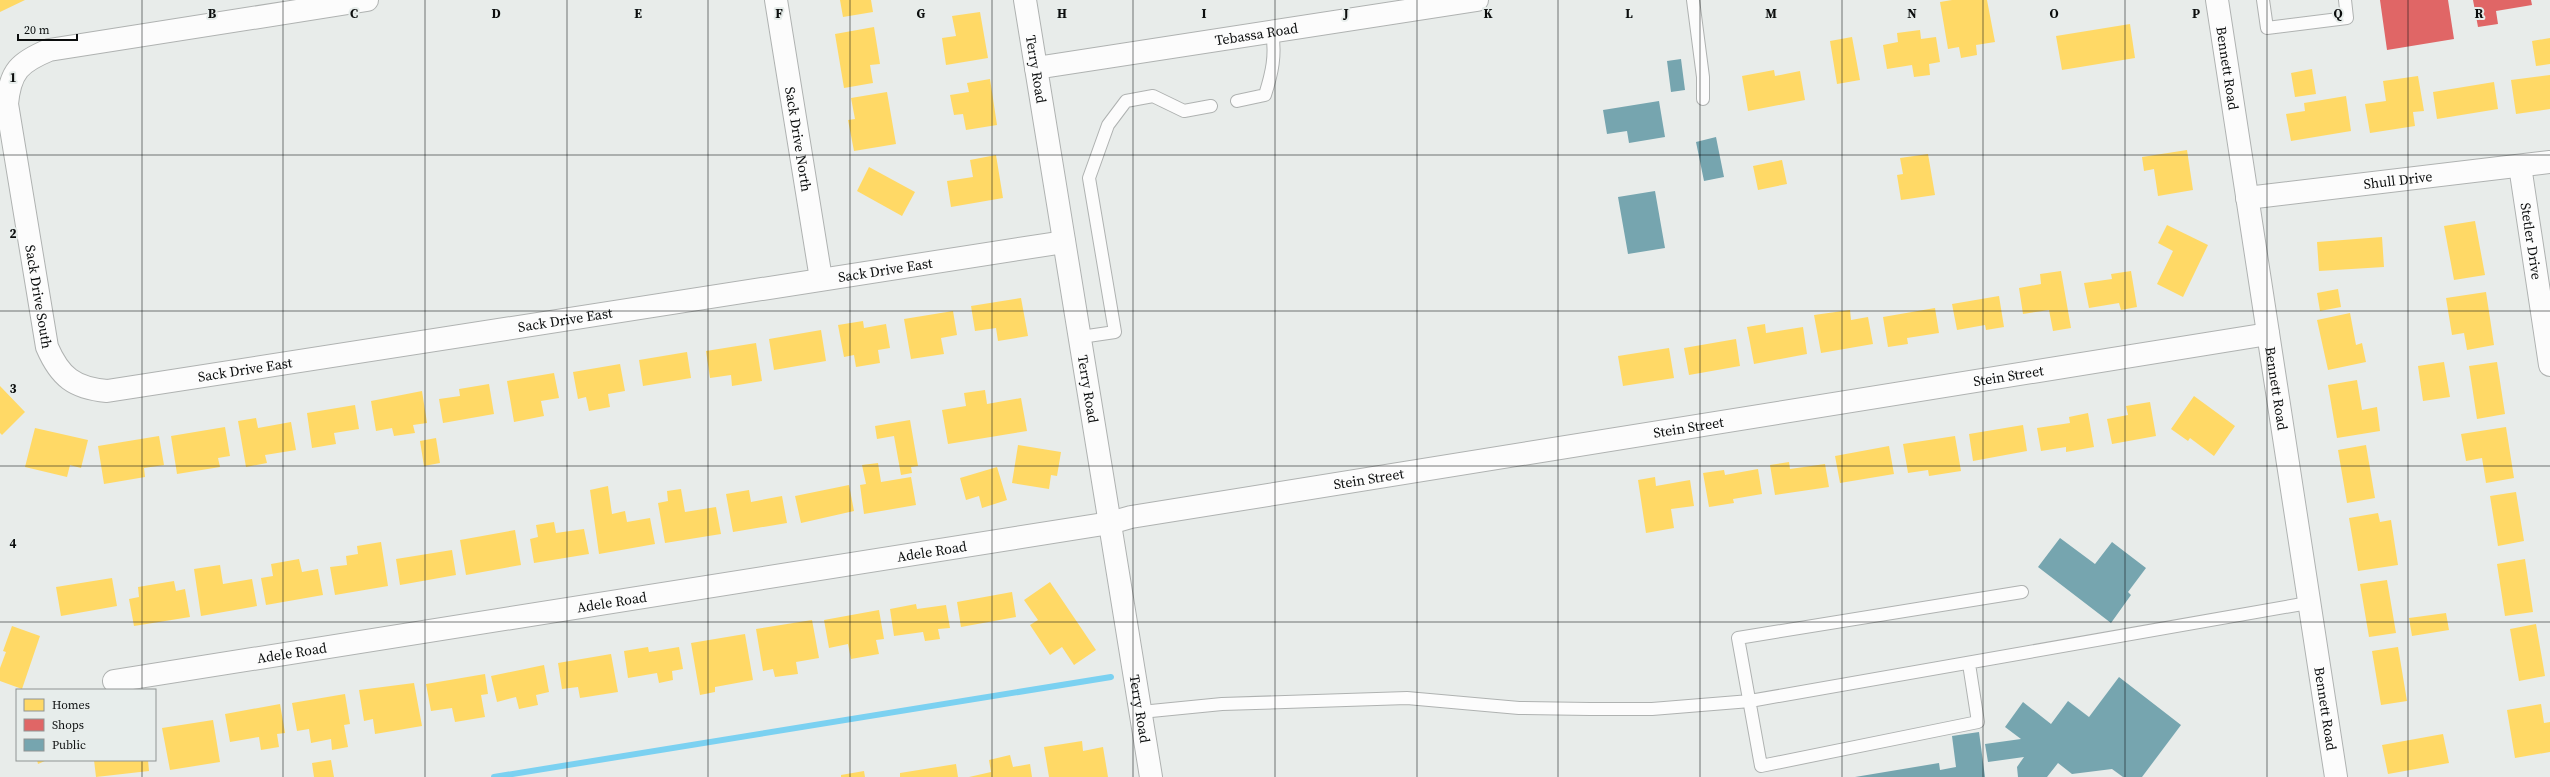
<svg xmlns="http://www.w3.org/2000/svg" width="2550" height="777" font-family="'Source Serif 4',serif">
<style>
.homes{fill:#ffd966}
.shops{fill:#e06666}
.public{fill:#76a5af}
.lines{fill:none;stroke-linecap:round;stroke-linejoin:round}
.stream{stroke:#7bd1f1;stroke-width:6}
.service-casing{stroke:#afb2b1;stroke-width:14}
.minor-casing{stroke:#afb2b1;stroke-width:24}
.tertiary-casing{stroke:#afb2b1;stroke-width:24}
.service{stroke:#fcfcfc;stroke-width:12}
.minor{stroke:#fcfcfc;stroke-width:22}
.tertiary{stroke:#fcfcfc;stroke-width:22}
.grid{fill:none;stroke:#0c0e0e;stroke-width:1;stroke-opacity:0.55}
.labels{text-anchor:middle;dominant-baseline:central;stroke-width:4;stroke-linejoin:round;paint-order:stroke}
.street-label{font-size:14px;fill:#0c0e0e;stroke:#e7edeb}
.grid-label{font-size:13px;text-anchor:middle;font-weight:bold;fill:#0c0e0e;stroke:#e7edeb;stroke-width:4;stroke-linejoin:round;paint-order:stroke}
</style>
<rect width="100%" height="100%" fill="#e8ecea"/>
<!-- homes -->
<path class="homes" d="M0 0H25L0 12Z
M840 0H871L873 12 843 17Z
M1952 0H1987L1995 42 1976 45 1977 55 1961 58 1959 47 1948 49 1940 2Z
M980 12 988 58 946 65 942 38 956 36 952 16Z
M2130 24 2135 58 2062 70 2056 36Z
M874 27 880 64 870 65 873 83 844 88 835 34Z
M1920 30 1921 39 1936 37 1940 62 1929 64 1930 75 1914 77 1912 65 1887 69 1883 45 1898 42 1897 33Z
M1852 37 1860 80 1837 84 1830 41Z
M2550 38V64L2536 66 2532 41Z
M2312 69 2316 94 2295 97 2291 73Z
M1774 70 1775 76 1800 71 1805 100 1748 111 1742 76Z
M2550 75V109L2516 114 2511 80Z
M2418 76 2424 111 2413 112 2415 126 2370 133 2365 104 2386 101 2383 81Z
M990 79 997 125 966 130 963 114 954 115 950 95 969 92 967 83Z
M2494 82 2498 109 2437 119 2433 92Z
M887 92 896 144 854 151 848 120 855 119 851 98Z
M2346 96 2351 131 2291 141 2286 114 2305 111 2304 103Z
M2187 150 2193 190 2158 196 2154 169 2144 171 2142 157Z
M1928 154 1935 195 1901 200 1897 175 1903 174 1900 158Z
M996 155 1003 198 951 207 947 181 973 177 970 160Z
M1782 160 1787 184 1758 190 1753 166Z
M869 167 915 192 902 216 857 191Z
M2475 221 2485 275 2454 280 2444 226Z
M2167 225 2208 245 2183 297 2157 284 2173 251 2158 243Z
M2382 237 2384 267 2319 271 2317 242Z
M2061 271 2071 328 2053 331 2049 310 2023 314 2019 288 2041 284 2040 274Z
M2131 271 2137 307 2121 310 2119 303 2089 308 2084 283 2112 279 2111 274Z
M2338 289 2341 307 2320 311 2317 293Z
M2486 292 2494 345 2467 350 2464 333 2452 335 2446 298Z
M1999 296 2004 327 1986 330 1985 325 1957 330 1952 304Z
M1021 298 1028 336 998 341 996 328 975 331 971 306Z
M1935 308 1939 333 1907 338 1908 344 1888 347 1883 317Z
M1850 310 1851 320 1868 317 1873 344 1821 353 1814 315Z
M953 311 957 335 941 338 944 354 911 359 904 319Z
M2350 313 2356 345 2362 343 2366 362 2328 370 2317 320Z
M863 321 864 328 886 324 890 348 878 350 880 363 856 367 854 355 844 357 838 325Z
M1765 324 1766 333 1803 327 1807 354 1754 364 1747 327Z
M821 330 826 361 774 370 769 339Z
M1736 339 1740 366 1689 375 1684 348Z
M756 343 762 381 732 386 731 375 710 378 706 351Z
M1669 348 1674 378 1623 386 1618 356Z
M687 352 691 378 643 386 639 360Z
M2444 362 2450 397 2423 401 2418 366Z
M2497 362 2505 414 2477 419 2469 366Z
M620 364 625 391 608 394 610 407 589 411 586 397 578 399 573 372Z
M554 373 559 398 541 401 544 416 514 422 507 381Z
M2357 380 2362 410 2377 407 2380 431 2337 438 2328 385Z
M489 384 494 414 443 423 439 399 460 396 459 389Z
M0 386 25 412 2 435 0 433Z
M985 390 987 404 1021 398 1027 431 948 444 942 410 966 406 964 393Z
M422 391 427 423 413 425 415 433 394 436 392 428 376 431 371 401Z
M2194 396 2235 426 2214 456 2190 438 2188 441 2171 429Z
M2150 402 2156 436 2112 444 2107 419 2128 415 2126 406Z
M355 405 359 429 334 433 336 444 312 448 307 413Z
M2088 413 2094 447 2066 452V447L2041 451 2037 428 2070 423 2069 417Z
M256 418 258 428 291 422 296 450 265 455 267 463 246 467 238 421Z
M910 420 918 466 911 467 912 473 901 475 894 436 877 439 875 426Z
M2023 425 2027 451 1973 461 1969 434Z
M225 427 230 456 218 458 220 467 177 474 171 436Z
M2506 427 2514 478 2486 483 2482 458 2466 461 2461 434Z
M35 428 88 440 81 468 70 465 67 477 25 467Z
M159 436 164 465 144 468 145 477 104 484 98 446Z
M1955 436 1961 471 1929 476 1928 470 1908 473 1903 444Z
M436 438 440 463 424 466 420 441Z
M1018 445 1061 452 1057 476 1051 475 1049 489 1012 483Z
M2366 445 2375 498 2347 503 2338 450Z
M1889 446 1894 474 1840 483 1835 456Z
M1789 462 1790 469 1825 464 1829 487 1775 495 1770 465Z
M878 463 881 482 911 477 916 505 864 514 860 485 866 484 862 465Z
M997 467 1007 500 982 508 979 496 966 500 960 478Z
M1758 469 1762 494 1733 499 1734 503 1709 507 1703 473 1724 470 1725 475Z
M1655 477 1656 486 1690 480 1694 506 1671 509 1674 528 1646 533 1638 480Z
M849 485 854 511 801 523 795 496Z
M608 486 612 514 625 511 627 522 650 518 655 544 599 554 590 490Z
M681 489 685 512 716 507 721 534 665 543 658 503 668 501 667 491Z
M749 490 751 502 782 496 787 523 733 532 726 494Z
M2516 492 2524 541 2498 546 2490 496Z
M2378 513 2380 522 2391 520 2398 565 2358 571 2349 518Z
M554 522 556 533 584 529 589 554 534 563 530 539 538 537 536 525Z
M515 530 521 565 466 575 460 540Z
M381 542 388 586 335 595 330 567 347 565 346 556 358 554 357 546Z
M452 550 456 575 400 585 396 559Z
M299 559 302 572 318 569 323 595 266 605 261 578 273 576 271 564Z
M2525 559 2533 612 2505 616 2497 564Z
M220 565 223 584 252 579 257 606 201 616 194 569Z
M112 578 117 606 61 616 56 587Z
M2387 580 2396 633 2369 637 2360 584Z
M174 581 176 591 185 589 190 617 134 626 129 599 139 597 138 587Z
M1050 582 1096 650 1074 665 1062 647 1050 655 1030 625 1038 620 1024 600Z
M1012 592 1016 617 961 627 957 602Z
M916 604 917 609 946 605 950 628 938 629 940 639 925 641 923 632 894 636 890 609Z
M879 610 884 639 876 640 879 654 851 659 848 644 829 648 824 620Z
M2446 613 2449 630 2412 636 2409 618Z
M812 620 819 658 796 662 798 674 775 677 773 669 763 671 756 629Z
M2536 624 2545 676 2519 681 2510 629Z
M12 626 40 636 22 689 0 681V668L6 652 3 651Z
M745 634 753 680 715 687V692L700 695 691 643Z
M648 647 649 652 679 647 683 669 672 671 673 680 659 683 657 673 628 678 624 651Z
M2398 647 2407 701 2381 705 2372 651Z
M611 654 618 692 580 698 578 687 562 689 558 663Z
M544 665 549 692 536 695 538 705 519 709 516 697 497 702 491 676Z
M485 674 488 694 481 695 485 717 455 722 452 708 431 711 426 684Z
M414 683 422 726 375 734 373 719 364 721 359 690Z
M345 694 350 724 344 725 348 747 332 750 331 739 311 743 309 729 297 731 292 703Z
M280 704 285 733 277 734 279 747 261 750 259 737 230 742 225 714Z
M2541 704 2544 723 2550 722V752L2515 758 2507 710Z
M213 720 220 762 170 770 162 728Z
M2443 734 2449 763 2388 774 2382 745Z
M1082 741 1083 751 1103 747 1108 777H1049L1044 747Z
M1010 755 1013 767 1030 764 1032 777H969L991 772 989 760Z
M37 760H47L38 764Z
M94 760H148L149 771 96 777Z
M331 760 334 777H314L312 763Z
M956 764 958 777H900V773Z
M864 771 865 777H841V775Z"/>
<!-- shops -->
<path class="shops" d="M2380 0H2448L2454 39 2387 50Z
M2473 0H2531L2532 5 2496 11 2498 24 2478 27Z"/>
<!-- public -->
<path class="public" d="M1681 59 1685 90 1671 92 1667 61Z
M1659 101 1665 137 1629 143 1627 131 1607 134 1603 110Z
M1716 137 1724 177 1704 181 1696 142Z
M1655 191 1665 248 1628 254 1618 197Z
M2060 538 2095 564 2112 542 2146 568 2128 592 2131 595 2111 623 2038 567Z
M2119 677 2181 725 2142 777H2123L2112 769 2072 774 2058 763 2047 777H2018L2017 767 2024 757 1988 762 1985 744 2021 739 2005 727 2023 702 2051 724 2068 701 2089 717Z
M1979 732 1985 777H1855L1939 763 1940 770 1956 767 1952 736Z"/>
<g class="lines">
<!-- stream -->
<path class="stream" d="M494 777 1111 677"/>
<defs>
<path id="service" d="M1693 0 1703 77V99
M2263 0 2267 28 2347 18 2345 0
M1237 101 1265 95C1272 73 1276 55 1272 32
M1081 337 1115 332 1089 178 1108 125 1126 101 1153 96 1184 111 1211 106
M1969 664 1978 722 1761 766 1738 638 2022 592
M1141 712 1222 704 1407 698 1519 708 1590 709H1652L1750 701 2308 603"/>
<g id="minor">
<path id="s1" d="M367 0 49 50C20 62 10 71 7 104L47 347C60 377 74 388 107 391L1064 242"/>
<path id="s2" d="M776 0 821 279"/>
<path id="s3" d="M2217 0 2336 777"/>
<path id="s4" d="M1036 68 1477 0"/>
<path id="s5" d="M2520 166 2550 365"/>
<path id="s6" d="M2247 198 2550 162"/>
<path id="s7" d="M114 681 1110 523 1131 517 2268 334"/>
</g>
<g id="tertiary">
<path id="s8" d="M1025 0 1151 777"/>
</g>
</defs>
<!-- service casing -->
<use href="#service" class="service-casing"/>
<!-- minor casing -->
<use href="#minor" class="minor-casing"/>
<!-- tertiary casing -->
<use href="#tertiary" class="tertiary-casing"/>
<!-- service -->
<use href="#service" class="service"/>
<!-- minor -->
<use href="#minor" class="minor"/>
<!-- tertiary -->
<use href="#tertiary" class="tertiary"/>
</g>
<!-- grid -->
<path class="grid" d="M142 0V690M283 0V777M425 0V777M567 0V777M708 0V777M850 0V777M992 0V777M1133 0V777M1275 0V777M1417 0V777M1558 0V777M1700 0V777M1842 0V777M1983 0V777M2125 0V777M2267 0V777M2408 0V777M0 155H2550M0 311H2550M0 466H2550M0 622H2550M142 760V777"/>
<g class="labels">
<!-- street labels -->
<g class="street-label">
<text stroke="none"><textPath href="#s4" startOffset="223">Tebassa Road</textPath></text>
<text stroke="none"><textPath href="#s3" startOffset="69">Bennett Road</textPath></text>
<text stroke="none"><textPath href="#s8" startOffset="70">Terry Road</textPath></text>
<text stroke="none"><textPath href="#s2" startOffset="141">Sack Drive North</textPath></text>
<text stroke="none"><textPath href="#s6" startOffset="152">Shull Drive</textPath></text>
<text stroke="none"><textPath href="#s5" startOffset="76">Stetler Drive</textPath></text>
<text stroke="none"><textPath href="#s1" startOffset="1509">Sack Drive East</textPath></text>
<text stroke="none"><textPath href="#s1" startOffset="591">Sack Drive South</textPath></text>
<text stroke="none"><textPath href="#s1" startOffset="1185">Sack Drive East</textPath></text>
<text stroke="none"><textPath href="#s1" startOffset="861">Sack Drive East</textPath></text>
<text stroke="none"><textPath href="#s7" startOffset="1919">Stein Street</textPath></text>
<text stroke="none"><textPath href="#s8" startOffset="394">Terry Road</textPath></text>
<text stroke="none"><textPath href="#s3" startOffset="393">Bennett Road</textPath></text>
<text stroke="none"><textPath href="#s7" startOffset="1595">Stein Street</textPath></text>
<text stroke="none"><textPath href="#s7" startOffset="1271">Stein Street</textPath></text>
<text stroke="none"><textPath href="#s7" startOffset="828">Adele Road</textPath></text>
<text stroke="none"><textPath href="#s7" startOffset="504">Adele Road</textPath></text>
<text stroke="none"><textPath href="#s7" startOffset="180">Adele Road</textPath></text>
<text stroke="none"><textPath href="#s8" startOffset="718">Terry Road</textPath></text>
<text stroke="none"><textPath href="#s3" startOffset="717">Bennett Road</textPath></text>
</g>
</g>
<g class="grid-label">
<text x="212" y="18">B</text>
<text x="354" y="18">C</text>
<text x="496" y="18">D</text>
<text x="638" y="18">E</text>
<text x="779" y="18">F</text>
<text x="921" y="18">G</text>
<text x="1062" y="18">H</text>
<text x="1204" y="18">I</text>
<text x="1346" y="18">J</text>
<text x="1488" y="18">K</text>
<text x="1629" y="18">L</text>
<text x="1771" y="18">M</text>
<text x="1912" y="18">N</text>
<text x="2054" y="18">O</text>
<text x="2196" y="18">P</text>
<text x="2338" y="18">Q</text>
<text x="2479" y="18">R</text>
<text x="13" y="82">1</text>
<text x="13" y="238">2</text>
<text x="13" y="393">3</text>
<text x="13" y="548">4</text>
</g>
<!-- legend -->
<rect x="16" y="689" width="140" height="72" fill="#e7edeb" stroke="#8f9493"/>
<rect x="24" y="699" width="20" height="12" fill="#ffd966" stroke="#8f9493"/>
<text x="52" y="709" font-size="12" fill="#0c0e0e">Homes</text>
<rect x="24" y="719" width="20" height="12" fill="#e06666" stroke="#8f9493"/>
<text x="52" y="729" font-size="12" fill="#0c0e0e">Shops</text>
<rect x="24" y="739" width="20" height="12" fill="#76a5af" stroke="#8f9493"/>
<text x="52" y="749" font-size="12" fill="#0c0e0e">Public</text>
<!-- scale -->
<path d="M18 34v6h59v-6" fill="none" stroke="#0c0e0e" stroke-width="2"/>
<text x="24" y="34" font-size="12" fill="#0c0e0e" stroke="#e7edeb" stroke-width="3" paint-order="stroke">20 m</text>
</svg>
